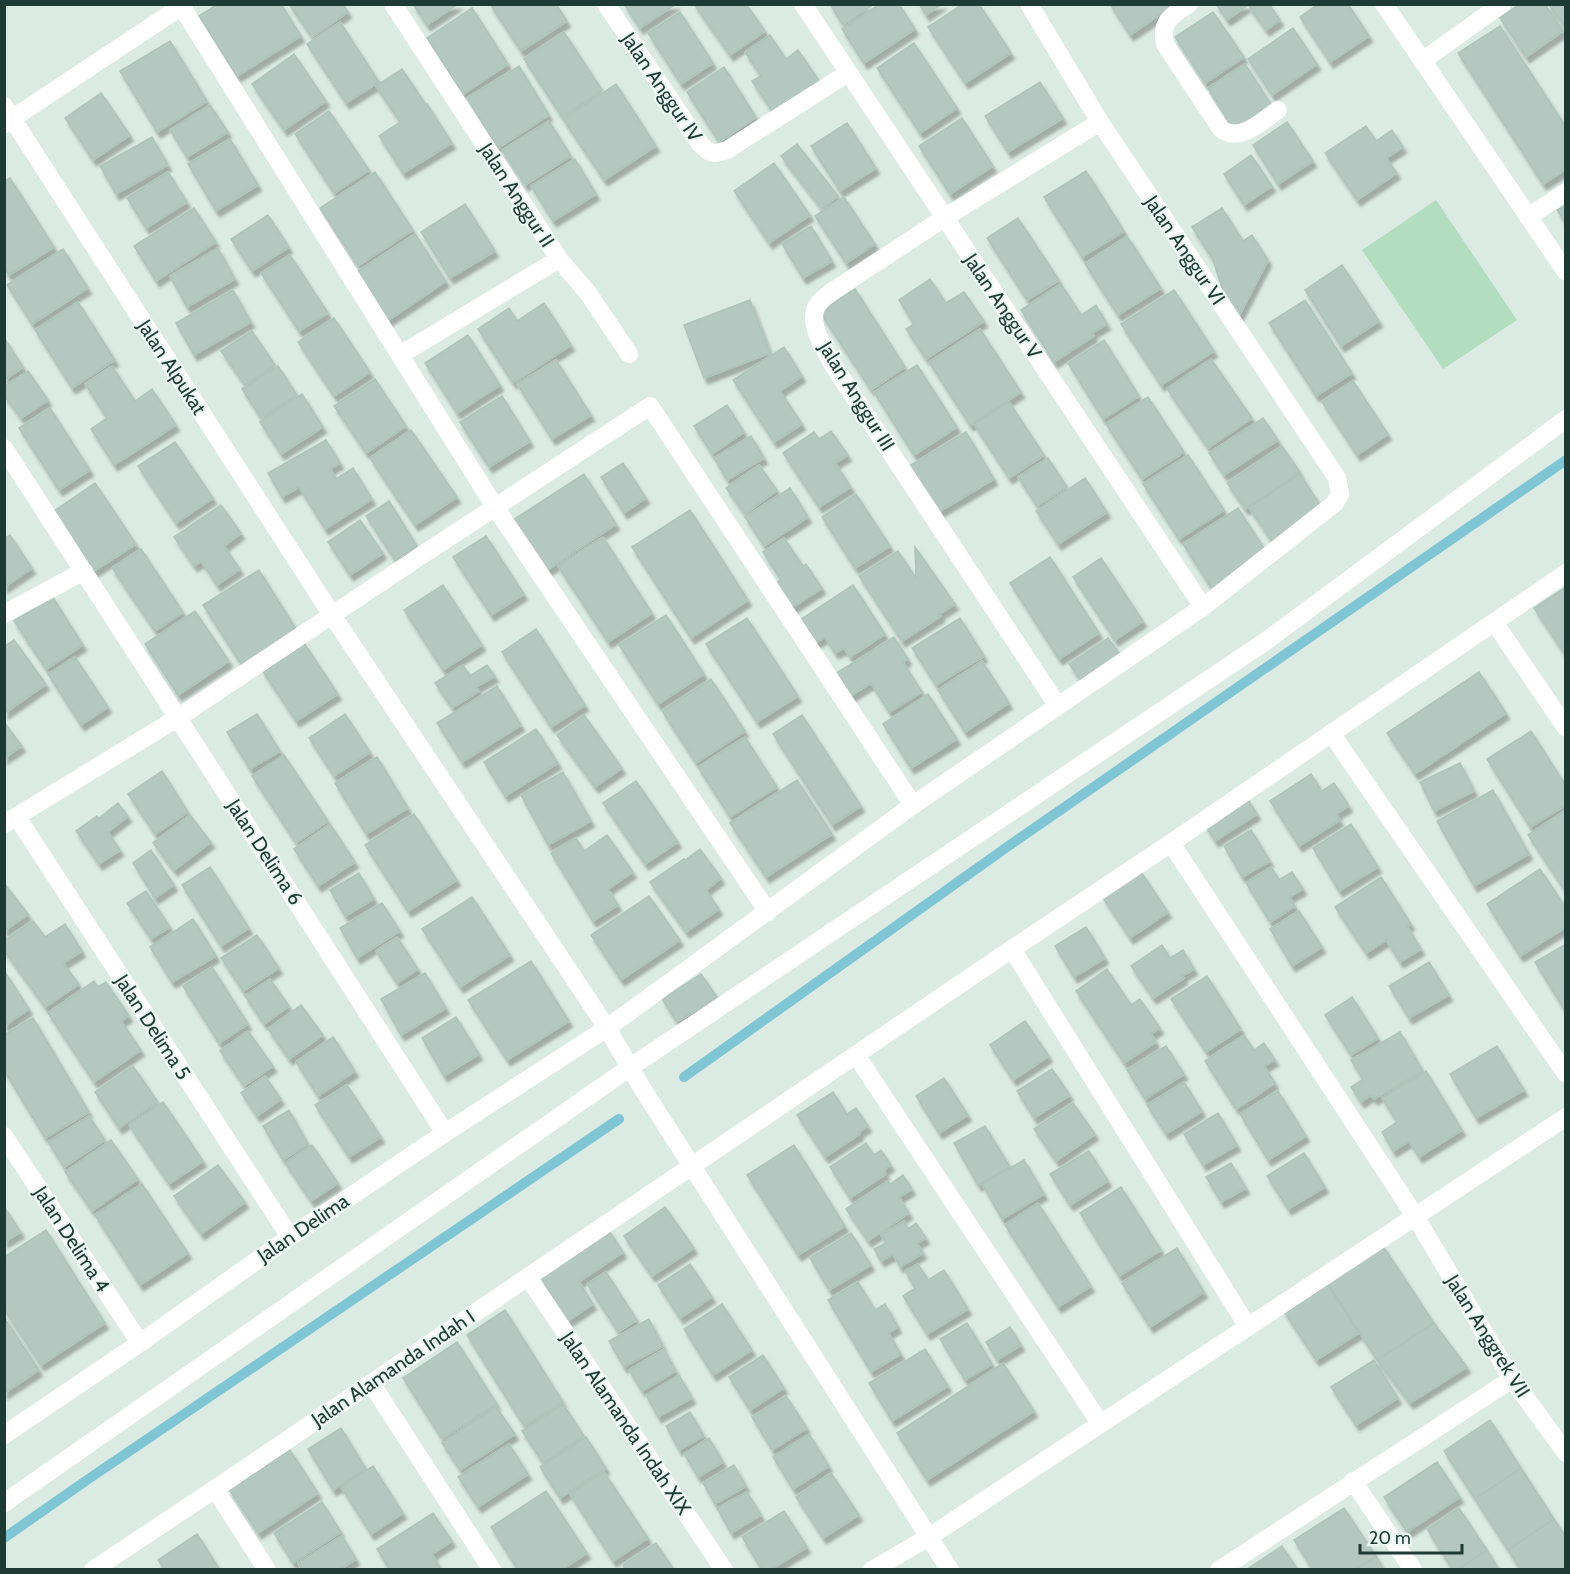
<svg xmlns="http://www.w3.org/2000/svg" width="1570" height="1574" font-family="Cabin,sans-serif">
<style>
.green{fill:#b3ddbf}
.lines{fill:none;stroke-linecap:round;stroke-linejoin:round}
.stream{stroke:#7fc5d4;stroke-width:10}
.building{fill:#b4c7c0;stroke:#aec4bb;stroke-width:1.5;filter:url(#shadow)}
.minor{stroke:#fff;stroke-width:18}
.labels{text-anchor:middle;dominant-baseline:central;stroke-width:4.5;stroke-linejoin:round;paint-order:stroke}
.street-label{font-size:20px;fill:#1d3a33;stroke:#ecf6f2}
</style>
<defs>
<filter id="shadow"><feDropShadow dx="3.5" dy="6" stdDeviation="1.5" flood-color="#0004"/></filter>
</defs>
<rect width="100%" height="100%" fill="#dceae4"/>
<!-- green -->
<path class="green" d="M1436 200 1517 320 1443 369 1362 250Z"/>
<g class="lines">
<!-- stream -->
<path class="stream" d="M684 1077 1007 847 1566 460
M4 1538 87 1480 619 1119"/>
</g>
<!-- building -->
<path class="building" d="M218 4H281L301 36 237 76 199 16Z
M289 4H343L348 12 312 37Z
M413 4H458L427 25Z
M490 4H556L567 21 521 51Z
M624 4H676L640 28Z
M694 4H746L765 31 730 55Z
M830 4H874L843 25Z
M880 4H899L915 29 864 63 842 29Z
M919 4H942L926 15Z
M963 4H979L1011 53 965 83 928 27Z
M1110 4H1170L1171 7 1130 35Z
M1216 4H1269L1280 20 1266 30 1248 5 1227 20Z
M1318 4H1348L1369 36 1330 62 1300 17Z
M1520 4H1545L1563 31 1526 57 1500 18Z
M1548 4H1566V28Z
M472 8 508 64 463 94 427 38Z
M680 12 713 63 681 84 648 33Z
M1213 12 1244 57 1205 83 1175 37Z
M340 22 379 82 346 103 307 44Z
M1500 26 1566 127V169L1543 184 1458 53Z
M1293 28 1317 64 1272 95 1248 59Z
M564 32 602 90 562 117 524 59Z
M770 35 786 59 798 50 822 85 776 117 752 81 761 76 745 52Z
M170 41 207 101 157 132 120 71Z
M914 43 957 108 920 133 877 68Z
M294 54 326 101 284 130 252 84Z
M1245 64 1272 106 1234 130 1208 88Z
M519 66 549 115 498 148 467 98Z
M724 67 756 117 719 142 687 92Z
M402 69 426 105 427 104 452 143 403 173 379 136 400 122 376 86Z
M1040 82 1063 118 1008 152 985 116Z
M616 84 656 146 604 180 563 119Z
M101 93 130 135 93 160 65 118Z
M210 105 228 132 187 157 170 130Z
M329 111 369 170 334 193 295 134Z
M962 118 993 166 950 194 919 146Z
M549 121 571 156 525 185 502 150Z
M1287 122 1313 161 1278 184 1253 145Z
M847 123 876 168 840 191 811 146Z
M1366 126 1376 141 1392 130 1403 147 1386 158 1397 173 1357 200 1325 153Z
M152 137 168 165 116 194 100 166Z
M230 139 258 185 216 211 188 164Z
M797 144 838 196 822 209 781 156Z
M1251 155 1272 186 1244 205 1224 174Z
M575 159 596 194 553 221 531 186Z
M774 163 810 215 769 243 734 191Z
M1086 171 1124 231 1082 257 1044 197Z
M168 172 187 202 146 228 127 198Z
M375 172 413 230 358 266 320 208Z
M10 178 54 247 9 275 4 268V181Z
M844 197 875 244 846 263 815 216Z
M465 204 495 251 450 278 421 232Z
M1566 205V223L1557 210Z
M194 208 216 242 156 281 134 246Z
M1222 208 1243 241 1252 235 1268 260 1239 316 1223 291 1213 260 1192 227Z
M268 215 289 247 252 271 231 239Z
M1018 218 1059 280 1027 300 987 238Z
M811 226 832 261 803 278 782 244Z
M415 234 446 281 387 321 355 273Z
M1127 236 1161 288 1118 315 1085 264Z
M218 248 235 279 187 307 170 276Z
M63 249 88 288 32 324 7 285Z
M290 255 328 313 299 331 261 273Z
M1342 265 1379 321 1341 346 1305 290Z
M930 279 946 303 964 292 984 321 926 359 906 329 914 324 899 300Z
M1061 284 1081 315 1096 305 1107 324 1092 333 1094 336 1054 362 1021 310Z
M855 289 905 367 871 390 820 312Z
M233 290 251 322 194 355 176 323Z
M1174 290 1214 351 1161 385 1121 324Z
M750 300 770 353 704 378 684 325Z
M1305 300 1352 373 1316 396 1269 323Z
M78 302 115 360 72 388 35 330Z
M544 303 571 345 513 383 478 329 509 308 517 321Z
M334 318 370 372 334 396 298 342Z
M980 329 1021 392 970 425 929 362Z
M252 331 275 365 245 385 221 351Z
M468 335 500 385 457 413 425 363Z
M5 339 23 367 4 380V340Z
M1104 340 1139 396 1103 419 1068 363Z
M784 347 802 376 780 391 802 424 774 442 733 380Z
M1211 359 1252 418 1208 448 1167 389Z
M556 360 591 415 552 439 517 384Z
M917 365 957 427 914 455 874 392Z
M112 366 135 401 152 389 176 425 114 465 91 429 107 418 85 384Z
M278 366 297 395 261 418 242 389Z
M28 371 48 400 21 418 4 395V387Z
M375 379 406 426 366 453 334 406Z
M1353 381 1388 434 1357 455 1322 402Z
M302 394 323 427 281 454 260 422Z
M502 396 530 441 489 467 460 422Z
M1148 397 1184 452 1142 479 1106 424Z
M1009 402 1044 455 1009 478 974 424Z
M727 405 744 432 712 454 694 426Z
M50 408 90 470 59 490 19 428Z
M1263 418 1278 440 1224 475 1209 453Z
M411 430 457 497 415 525 370 458Z
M831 431 848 455 835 463 851 487 819 507 783 453 814 432 819 439Z
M966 432 994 479 937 513 909 466Z
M751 436 764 458 727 480 714 458Z
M326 440 340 463 330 469 336 479 353 468 372 499 325 529 299 487 282 497 268 473Z
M175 442 213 498 176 523 138 466Z
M1282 446 1300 472 1245 509 1227 483Z
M1188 455 1224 510 1179 539 1143 484Z
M1048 458 1067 487 1037 506 1018 477Z
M623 463 646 498 624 513 601 477Z
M759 465 777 490 745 514 726 488Z
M584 474 616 524 546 571 513 520Z
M1300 474 1322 508 1272 541 1249 508Z
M1085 478 1107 512 1058 544 1036 511Z
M95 483 136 544 94 571 54 511Z
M790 488 808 517 764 546 745 517Z
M856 494 890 546 855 568 822 517Z
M389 501 417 546 395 560 366 516Z
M221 505 241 533 224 546 240 569 217 585 201 561 194 566 174 537Z
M1238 508 1267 553 1212 589 1183 544Z
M690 510 748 600 691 638 632 547Z
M360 520 383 553 350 575 328 542Z
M10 535 32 568 4 587V539Z
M486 536 524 594 491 615 453 557Z
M603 537 652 613 608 642 558 566Z
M784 538 803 566 806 564 822 588 787 611 771 586 781 580 763 552Z
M915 547 955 604 939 614 941 616 902 641 859 576 898 551 916 578Z
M141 549 183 612 155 631 112 568Z
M1050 557 1099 633 1059 659 1010 583Z
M1101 558 1143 621 1115 640 1073 577Z
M259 570 298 632 243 667 203 605Z
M443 585 482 645 443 670 404 610Z
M853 585 885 634 850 657 844 648 835 653 825 637 815 643 800 620Z
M1566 587V656L1534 608Z
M52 596 83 645 46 669 14 621Z
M195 611 229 661 178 695 145 644Z
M666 615 704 674 658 704 619 645Z
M747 618 798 696 757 722 706 644Z
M960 618 984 656 936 685 912 648Z
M536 629 585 705 551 727 502 652Z
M894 637 908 659 903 662 922 692 889 712 871 683 849 697 835 674Z
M1108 638 1122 657 1083 683 1069 664Z
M14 640 46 684 5 713 4 647Z
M304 643 338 694 296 721 262 670Z
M75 657 108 707 81 725 48 674Z
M982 661 1009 703 965 732 938 690Z
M463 665 470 676 487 665 495 676 476 687 479 691 452 708 435 683Z
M1479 672 1506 713 1415 774 1387 733Z
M711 679 745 731 696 763 662 711Z
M497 686 521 725 462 762 437 723Z
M928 694 957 739 911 768 883 724Z
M257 714 280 751 250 769 227 732Z
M345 714 370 752 334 776 309 738Z
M584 715 622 768 595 787 557 735Z
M802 715 861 806 832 825 773 734Z
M4 722 22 746 4 758Z
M536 729 558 763 505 796 484 762Z
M1531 731 1566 786V805L1530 827 1487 759Z
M745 737 777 787 730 817 698 767Z
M284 755 328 821 296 843 252 776Z
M377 757 408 808 366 834 335 783Z
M1460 763 1474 791 1434 811 1420 782Z
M162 771 188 812 155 834 128 794Z
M563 772 591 821 548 845 521 795Z
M1311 774 1322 791 1334 783 1349 806 1336 814 1340 820 1299 846 1270 801Z
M797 780 832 834 766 877 730 823Z
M636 781 678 842 645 864 603 803Z
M1493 790 1529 854 1474 886 1437 821Z
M1247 798 1257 814 1215 841 1205 825Z
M118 803 128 816 108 832 120 850 99 864 76 831 97 816 99 818Z
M1566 810V892L1528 835Z
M414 814 457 880 408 911 365 845Z
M190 815 211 842 174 870 153 843Z
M330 824 355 862 318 886 294 849Z
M1351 824 1378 867 1339 891 1313 848Z
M1251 830 1270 861 1242 877 1224 846Z
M607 835 633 872 608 889 618 905 593 921 551 853 576 838 584 851Z
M700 849 721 878 706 890 719 909 686 932 650 882 684 859 685 860Z
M151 850 174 885 155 898 133 863Z
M210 867 249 928 221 946 182 885Z
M1271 867 1279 880 1292 872 1303 889 1289 897 1295 906 1270 922 1246 883Z
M1540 869 1566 908V927L1520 956 1487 904Z
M1141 872 1168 912 1130 938 1103 898Z
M359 873 374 899 345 916 330 890Z
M1381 877 1411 924 1407 926 1421 949 1400 962 1386 940 1366 953 1335 907Z
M4 883 28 914 4 931Z
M146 891 170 927 151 939 127 903Z
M649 896 680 940 621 980 591 935Z
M472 897 510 955 460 987 422 929Z
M382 903 400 931 357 958 340 928Z
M1299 911 1322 947 1292 966 1270 929Z
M193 919 216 956 172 982 150 947Z
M33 921 45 937 65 924 82 951 63 963 79 984 45 1007 4 950V941Z
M1086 927 1105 958 1074 977 1055 946Z
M257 935 279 968 243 991 221 958Z
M397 937 418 969 397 983 376 951Z
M1566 944V1012L1535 962Z
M1162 945 1170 958 1183 950 1194 969 1182 976 1184 978 1153 998 1131 966Z
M531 961 569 1021 507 1060 468 1000Z
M1429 962 1449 995 1409 1018 1389 986Z
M212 967 248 1024 219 1043 183 986Z
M1107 969 1131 1005 1140 999 1160 1028 1151 1034 1156 1042 1124 1063 1076 991Z
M5 972 29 1009 4 1026V973Z
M425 973 446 1008 401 1035 381 999Z
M701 974 717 997 677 1022 662 999Z
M1207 976 1241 1029 1206 1052 1171 999Z
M270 979 289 1006 264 1024 245 996Z
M94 981 98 987 106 982 129 1016 121 1021 141 1050 94 1082 48 1013Z
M1352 997 1378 1038 1351 1055 1325 1015Z
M301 1005 323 1035 289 1059 268 1029Z
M456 1017 479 1054 444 1076 422 1038Z
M33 1018 89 1112 45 1138 4 1070V1035Z
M1025 1021 1049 1056 1013 1080 990 1045Z
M248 1031 273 1066 244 1086 220 1051Z
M1400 1032 1423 1071 1374 1099 1371 1095 1361 1102 1351 1087 1363 1079 1351 1060Z
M1244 1035 1254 1050 1264 1043 1275 1060 1264 1066 1275 1083 1236 1109 1205 1061Z
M333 1037 355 1071 318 1096 296 1062Z
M1166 1046 1184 1074 1145 1099 1127 1070Z
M1497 1046 1524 1090 1476 1118 1450 1074Z
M133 1066 158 1102 119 1128 95 1092Z
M1052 1069 1070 1095 1034 1118 1017 1091Z
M1426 1071 1462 1130 1419 1157 1409 1141 1393 1151 1382 1132 1397 1122 1382 1098Z
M265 1076 281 1099 257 1116 241 1093Z
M944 1078 968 1115 939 1133 916 1096Z
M1184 1082 1202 1111 1166 1134 1147 1105Z
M347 1085 381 1137 349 1157 315 1105Z
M1278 1091 1306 1136 1268 1160 1240 1114Z
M833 1092 847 1114 856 1108 868 1126 859 1132 860 1134 825 1157 797 1115Z
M163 1102 203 1161 169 1184 129 1125Z
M1073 1103 1095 1134 1056 1161 1034 1129Z
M289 1110 308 1144 283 1160 263 1126Z
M1218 1113 1237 1145 1203 1165 1184 1134Z
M89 1116 105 1140 64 1167 48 1142Z
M985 1126 1010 1167 978 1185 954 1143Z
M111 1140 138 1179 92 1211 65 1172Z
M866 1143 874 1155 881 1150 891 1165 884 1170 886 1174 850 1198 830 1167Z
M312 1145 338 1183 311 1201 285 1163Z
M794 1145 845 1226 798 1255 747 1175Z
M1089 1151 1108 1181 1070 1205 1050 1174Z
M1304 1153 1325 1187 1288 1209 1267 1176Z
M1024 1160 1044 1194 1002 1219 982 1184Z
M1231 1163 1246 1188 1221 1202 1206 1177Z
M218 1165 245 1202 201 1234 174 1196Z
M903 1175 912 1189 899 1197 909 1213 868 1241 846 1209 888 1181 890 1184Z
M142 1184 188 1253 140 1285 95 1215Z
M1121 1187 1161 1250 1119 1276 1080 1213Z
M1038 1203 1091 1286 1058 1307 1005 1225Z
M4 1207 21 1232 4 1242Z
M665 1207 694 1248 652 1276 624 1236Z
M904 1221 908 1229 916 1223 926 1238 917 1243 923 1253 900 1267 893 1254 881 1261 874 1249 886 1243 881 1235Z
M608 1229 623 1252 579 1282 593 1304 568 1321 539 1275Z
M46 1230 105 1323 41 1365 4 1309V1257Z
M851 1233 871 1265 829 1290 810 1258Z
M1383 1246 1434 1323 1377 1360 1327 1282Z
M1177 1248 1204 1292 1150 1327 1122 1283Z
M690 1264 712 1297 680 1318 658 1285Z
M918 1264 928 1280 944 1270 968 1309 927 1334 903 1296 915 1288 905 1271Z
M606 1272 637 1320 618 1332 587 1284Z
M858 1282 875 1310 885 1304 898 1327 888 1333 901 1354 871 1372 828 1300Z
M1326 1282 1359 1333 1316 1360 1283 1310Z
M722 1304 752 1350 713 1375 684 1329Z
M505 1310 563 1402 524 1426 467 1335Z
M4 1317 39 1370 4 1393Z
M649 1319 663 1346 624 1367 609 1341Z
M967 1323 992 1364 965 1380 940 1339Z
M1434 1323 1467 1367 1410 1403 1377 1360Z
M1010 1327 1021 1345 997 1360 986 1342Z
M457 1342 497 1404 442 1439 403 1378Z
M664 1349 676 1371 642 1391 629 1370Z
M925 1349 948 1386 892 1421 869 1383Z
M763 1355 784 1388 750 1410 729 1377Z
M1374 1360 1398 1398 1356 1425 1331 1387Z
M1003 1363 1034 1411 927 1480 897 1433Z
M679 1375 692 1398 658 1417 646 1395Z
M786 1396 807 1428 772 1450 752 1417Z
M563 1404 584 1436 543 1463 522 1431Z
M496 1407 515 1434 460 1470 442 1443Z
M690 1412 704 1436 679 1450 666 1426Z
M1490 1420 1521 1468 1475 1499 1444 1451Z
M341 1428 366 1469 333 1490 308 1449Z
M809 1434 829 1466 793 1489 773 1457Z
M586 1437 606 1468 560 1498 540 1467Z
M709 1438 723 1462 698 1477 684 1454Z
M509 1444 528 1474 478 1507 458 1477Z
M290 1450 318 1493 258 1533 229 1489Z
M1437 1462 1460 1497 1407 1532 1384 1497Z
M734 1465 746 1486 715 1504 703 1483Z
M373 1466 403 1513 371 1534 341 1487Z
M1521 1468 1554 1519 1508 1550 1475 1499Z
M604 1472 648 1538 613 1561 570 1494Z
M831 1473 859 1515 823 1538 796 1497Z
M546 1491 587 1553 561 1570H518L491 1527Z
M747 1492 761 1515 731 1533 717 1508Z
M322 1502 341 1532 293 1563 274 1533Z
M1344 1508 1376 1556 1355 1570H1313L1294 1540Z
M1459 1508 1487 1550 1457 1570H1453L1427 1529Z
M784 1511 807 1547 770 1570H762L742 1537Z
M433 1513 452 1541 432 1554 441 1570H390L377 1549Z
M1554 1519 1566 1537V1568L1563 1570H1521L1508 1550Z
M197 1534 220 1570H165L158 1560Z
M342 1536 356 1559 339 1570H302L298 1563Z
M656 1543 674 1570H625L623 1565Z
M1282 1546 1298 1570H1246Z
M1487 1550 1499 1570H1457Z
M1376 1556 1384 1570H1355Z"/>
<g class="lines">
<!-- minor -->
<path class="minor" d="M180 4 495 507 768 912
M393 4 559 259 400 355
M606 4 700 144C710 154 713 155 727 150L848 73
M803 4 1203 607
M1189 4C1172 16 1160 20 1165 44L1221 129C1240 143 1262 121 1278 110
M1384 4 1566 272
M1422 61 1502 4
M4 106 332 615 607 1028 642 1088 950 1570
M4 124 185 4
M1528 217 1566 192
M559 259 588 293 629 354
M4 448 445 1133
M4 614 84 571
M1494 622 1566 728
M1058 706 833 365C824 348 805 320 819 303 822 299 827 296 830 293L944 218 1100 122
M1331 733 1566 1074
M17 817 290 1237
M4 824 179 717 425 553 650 406 913 805
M1171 843 1415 1216 1512 1379 1566 1453
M1012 949 1248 1327
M856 1055 1100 1423
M4 1136 140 1343
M528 1277 724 1570
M371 1383 492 1570
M4 1435 140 1343 290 1237 445 1133 607 1028 913 805 1203 607 1335 503 1340 494 1337 478 1100 122 1029 4
M1353 1481 1413 1570
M215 1489 267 1570
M4 1503 629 1068 1266 641 1566 419
M93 1570 215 1489 1012 949 1171 843 1566 573
M872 1570 929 1537 1566 1117
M1219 1570 1512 1379"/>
</g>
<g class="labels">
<!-- street labels -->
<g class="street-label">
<text transform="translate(662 87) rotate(56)">Jalan Anggur IV</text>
<text transform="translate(517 195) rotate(57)">Jalan Anggur II</text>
<text transform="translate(1185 250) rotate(56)">Jalan Anggur VI</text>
<text transform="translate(1003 306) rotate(56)">Jalan Anggur V</text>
<text transform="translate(172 367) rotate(57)">Jalan Alpukat</text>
<text transform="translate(857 396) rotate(58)">Jalan Anggur III</text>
<text transform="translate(265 852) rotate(57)">Jalan Delima 6</text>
<text transform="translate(153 1027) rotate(57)">Jalan Delima 5</text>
<text transform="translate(303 1228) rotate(-34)">Jalan Delima</text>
<text transform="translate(72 1239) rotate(57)">Jalan Delima 4</text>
<text transform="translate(1488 1336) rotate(58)">Jalan Anggrek VII</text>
<text transform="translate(393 1368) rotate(-34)">Jalan Alamanda Indah I</text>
<text transform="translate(626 1423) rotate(56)">Jalan Alamanda Indah XIX</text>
</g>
</g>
<!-- border -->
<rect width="1570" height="1574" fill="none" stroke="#1d3a33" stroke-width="12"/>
<!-- scale -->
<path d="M1360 1544v9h102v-9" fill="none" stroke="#1d3a33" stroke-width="3"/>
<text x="1369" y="1544" font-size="18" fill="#1d3a33" stroke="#ecf6f2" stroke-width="4.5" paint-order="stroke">20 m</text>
</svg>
